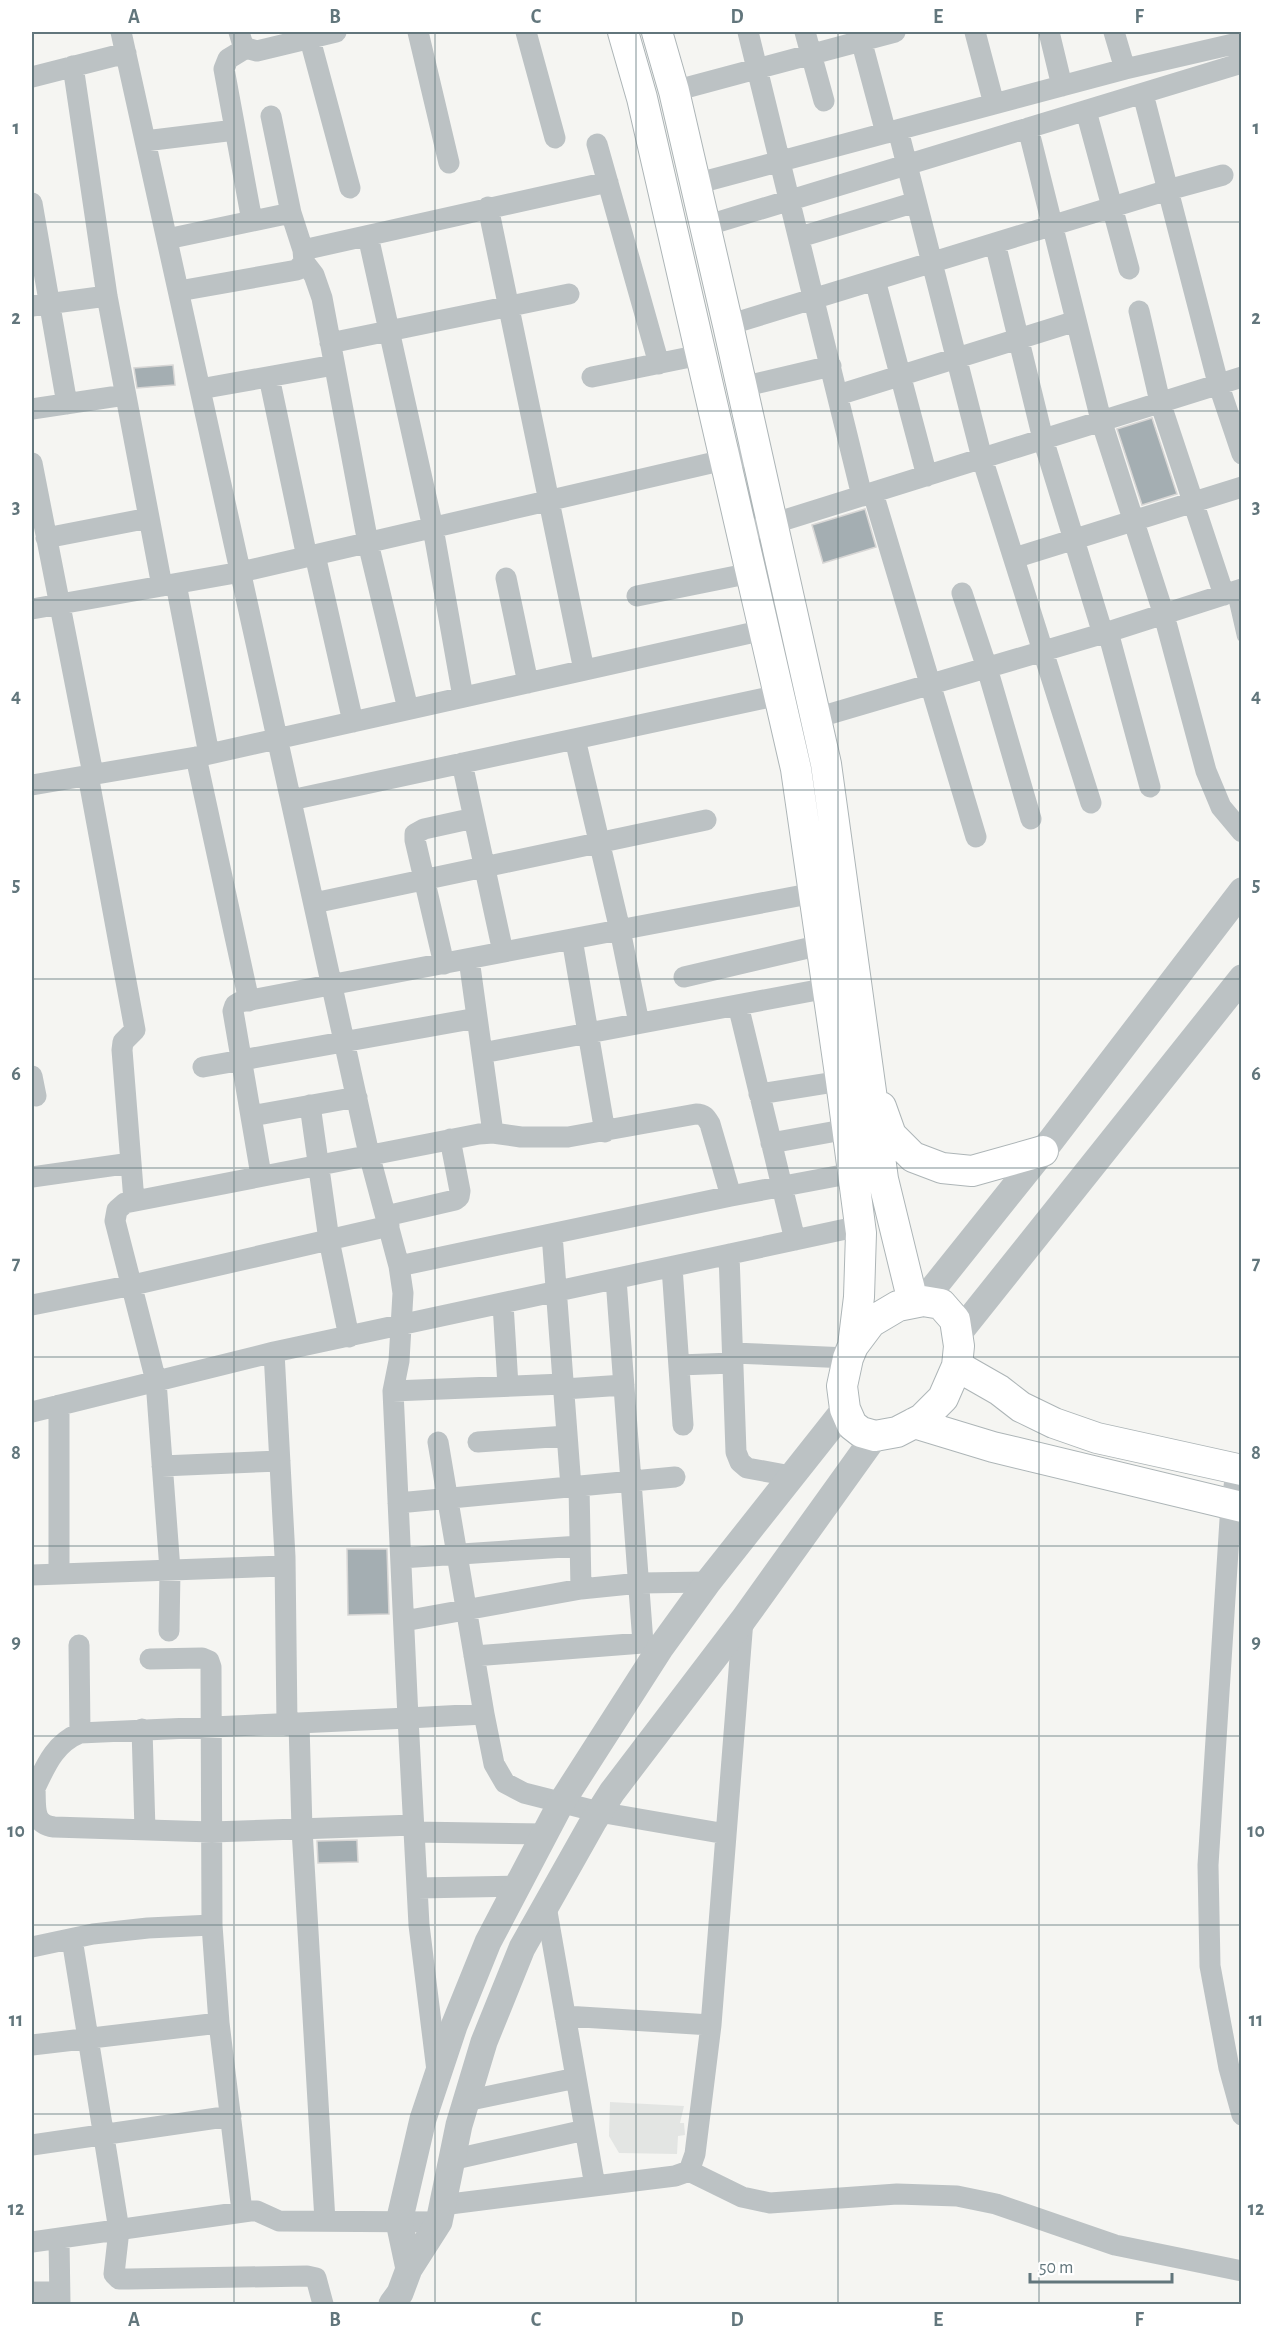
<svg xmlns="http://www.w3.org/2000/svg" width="1273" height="2336" font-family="'Alegreya Sans',sans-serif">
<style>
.built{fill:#e3e5e3}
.building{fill:#a4aeb2;stroke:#d7d6d5;stroke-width:1.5}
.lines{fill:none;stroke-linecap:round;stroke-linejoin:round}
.secondary-casing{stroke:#adb5b7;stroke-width:32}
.service{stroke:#bcc2c4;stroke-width:10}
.minor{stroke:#bcc2c4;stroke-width:21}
.tertiary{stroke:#bcc2c4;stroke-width:27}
.secondary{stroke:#fff;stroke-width:30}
.grid{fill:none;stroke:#62767c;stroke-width:1.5;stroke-opacity:0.55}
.neatline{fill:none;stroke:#62767c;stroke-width:2}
.grid-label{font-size:20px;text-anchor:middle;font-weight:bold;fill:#62767c}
</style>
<rect width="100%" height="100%" fill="#f5f5f2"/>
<!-- built -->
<path class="built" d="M610 2102 684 2106 680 2123H684L685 2135 678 2136 677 2154 619 2153 609 2136Z"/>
<!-- building -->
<path class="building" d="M173 365 175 385 137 388 134 368Z
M1152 418 1177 494 1142 505 1117 429Z
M865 509 876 547 823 563 812 525Z
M347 1549H387L389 1614 348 1615Z
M357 1840 358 1862 318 1863 317 1841Z"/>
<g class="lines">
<defs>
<path id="secondary" d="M623 32 642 98 796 769 841 1081 861 1233 859 1297 853 1346 848 1358 842 1386 845 1409 852 1425 861 1432 875 1436 897 1432 922 1419 943 1398 957 1366 959 1346 955 1320 941 1304 923 1301 898 1306 871 1322 853 1346
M657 32 674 91 728 325 826 764 883 1179 913 1302
M881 1107 891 1135 913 1157 942 1168 972 1171 1043 1151
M957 1366 999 1390 1021 1407 1054 1423 1097 1438 1242 1470
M914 1423 993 1447 1242 1507"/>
</defs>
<!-- secondary casing -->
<use href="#secondary" class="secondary-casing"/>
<!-- service -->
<path class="service" d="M1232 593 1242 637"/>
<!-- minor -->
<path class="minor" d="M121 32 369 1154 399 1266 403 1293 399 1361 393 1391 408 1718 484 1714 494 1764 505 1783 524 1793 599 1812 726 1834
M239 32 242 42 246 48 257 51 336 32
M308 32 350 188
M418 32 449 163
M526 32 555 138
M748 32 862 496
M805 32 824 101
M859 32 886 133
M975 32 994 104
M1049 32 1062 86
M1114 32 1125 69
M246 48 228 59 224 69 252 221
M73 66 107 296 162 586
M32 77 126 53
M674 91 895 32
M1143 94 1218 383 1242 454
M1086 111 1129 269
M1028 128 1101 420 1164 615 1206 771 1221 807 1242 832
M898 130 982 458 1091 803
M145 141 235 130
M597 144 659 364
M695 184 1125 69 1242 42
M32 203 67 404
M488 207 584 670
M705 226 1242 63
M368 236 433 528 463 697
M800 237 916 202
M167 239 291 213
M995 243 1043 439 1103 634
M303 250 608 182
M304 262 314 275 322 298 368 543 408 709
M875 280 927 476
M179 291 297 270 304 262 303 250 291 213 271 116
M32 306 107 296
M1139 311 1160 402 1224 595
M728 325 1168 190 1223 175
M330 343 569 294
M269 377 307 557
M592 377 700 355
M742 387 831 366
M200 389 334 365
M838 395 1076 321
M32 409 125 395
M32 463 93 774
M873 493 976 837
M759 528 1242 377
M46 538 149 518
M315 555 353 722
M1014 558 1242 487
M506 578 528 683
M176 584 209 754
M962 593 987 668 1031 819
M637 596 751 573
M32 609 241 572 724 460 758 454
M1108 632 1150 787
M816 718 1108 632 1242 589
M575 739 620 930 639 1023
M196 757 249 1001
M462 763 503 952
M88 775 135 1030 123 1042 122 1050 134 1201
M32 785 196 757 764 630
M291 800 779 695
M314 903 706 820
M572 939 605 1132
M469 959 493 1133
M444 964 415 840V834L424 829 474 818
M684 977 821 945
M738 1005 795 1240
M482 1053 828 988
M203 1067 477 1018
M32 1076 36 1096
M759 1094 841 1081
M310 1105 329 1240 349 1337
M251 1116 357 1097
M771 1143 848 1129
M261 1175 233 1011 235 1005 240 1002 814 893
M32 1177 131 1163
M386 1216 455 1200 459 1197 460 1191 450 1139
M552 1234 571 1487
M729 1254 736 1452 740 1462 747 1468 791 1476
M399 1266 731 1196 853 1173
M672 1267 683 1425
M616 1279 643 1643
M503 1304 508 1386
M32 1305 133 1285 389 1226
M274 1352 285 1557 287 1725
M733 1353 848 1358
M679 1365 733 1363
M564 1389 624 1385
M393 1391 563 1384
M59 1405V1574
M32 1412 274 1352 860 1226
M438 1442 484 1714
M478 1442 567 1436
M162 1466 280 1461
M1237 1469 1231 1504 1208 1865 1210 1966 1229 2068 1242 2115
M579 1486 581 1589
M398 1503 675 1477
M401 1558 580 1546
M32 1575 285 1566
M404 1621 581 1589 640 1583 708 1582
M169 1631 170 1570 156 1381 115 1221 117 1210 125 1203 479 1134 493 1133 521 1137H568L696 1114C704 1114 706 1117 710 1124L731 1196
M79 1645 80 1733
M474 1656 643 1643 656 1646
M150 1659 202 1658 209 1661 211 1667 212 1925 219 2023 242 2211
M299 1724 302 1829 325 2221
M142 1729 145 1830
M35 1788C36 1807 32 1824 54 1827L212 1832 414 1825
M32 1791 35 1788C46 1765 55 1743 80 1733L408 1718 419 1925 437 2071
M414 1832 545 1834
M418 1888 517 1886
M546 1906 595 2186
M72 1939 119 2230 114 2274 119 2279H129L307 2276 316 2278 323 2304
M32 1947 93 1934 148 1928 212 1925
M565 2016 711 2025
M32 2045 219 2023
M466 2101 576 2078
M32 2145 231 2116
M451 2160 585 2130
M689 2171 742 2197 770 2203 897 2194 957 2196 996 2204 1115 2245 1242 2271
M442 2205 675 2176 689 2171 695 2154 711 2025 743 1620
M59 2238 60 2304
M32 2242 250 2211H257L279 2221 439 2222
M32 2292H59"/>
<!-- tertiary -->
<path class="tertiary" d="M923 1301 1043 1151 1242 891
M958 1334 1242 978
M409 2269 399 2222 423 2119 454 2026 488 1942 561 1803 661 1647 708 1582 845 1409
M392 2304 400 2293 409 2269 439 2222 459 2125 484 2042 522 1948 593 1822 612 1792 743 1620 875 1436"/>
<!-- secondary -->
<use href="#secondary" class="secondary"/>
</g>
<!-- grid -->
<path class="grid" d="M234 32V2304M435 32V2304M636 32V2304M838 32V2304M1039 32V2304M32 222H1242M32 411H1242M32 600H1242M32 790H1242M32 979H1242M32 1168H1242M32 1357H1242M32 1546H1242M32 1736H1242M32 1925H1242M32 2114H1242"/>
<!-- border -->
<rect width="1273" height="2336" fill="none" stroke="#ffffff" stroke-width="66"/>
<!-- scale -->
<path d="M1030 2273v9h142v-9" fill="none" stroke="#62767c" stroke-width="3"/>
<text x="1039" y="2273" font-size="18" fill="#62767c" stroke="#ffffff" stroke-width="4.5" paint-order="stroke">50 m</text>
<rect x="33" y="33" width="1207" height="2270" class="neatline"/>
<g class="grid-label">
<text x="134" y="23">A</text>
<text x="335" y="23">B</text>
<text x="536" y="23">C</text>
<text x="737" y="23">D</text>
<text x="938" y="23">E</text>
<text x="1139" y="23">F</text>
<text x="16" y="134">1</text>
<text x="1256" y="134">1</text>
<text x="16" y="324">2</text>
<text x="1256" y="324">2</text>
<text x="16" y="513">3</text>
<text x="1256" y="513">3</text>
<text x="16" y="702">4</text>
<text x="1256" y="702">4</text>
<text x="16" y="891">5</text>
<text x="1256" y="891">5</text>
<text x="16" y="1080">6</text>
<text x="1256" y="1080">6</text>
<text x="16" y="1269">7</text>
<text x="1256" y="1269">7</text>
<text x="16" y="1459">8</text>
<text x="1256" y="1459">8</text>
<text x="16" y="1648">9</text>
<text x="1256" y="1648">9</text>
<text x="16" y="1837">10</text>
<text x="1256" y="1837">10</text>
<text x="16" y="2026">11</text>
<text x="1256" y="2026">11</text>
<text x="16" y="2215">12</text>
<text x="1256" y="2215">12</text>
<text x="134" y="2326">A</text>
<text x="335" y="2326">B</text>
<text x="536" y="2326">C</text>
<text x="737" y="2326">D</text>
<text x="938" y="2326">E</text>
<text x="1139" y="2326">F</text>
</g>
</svg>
